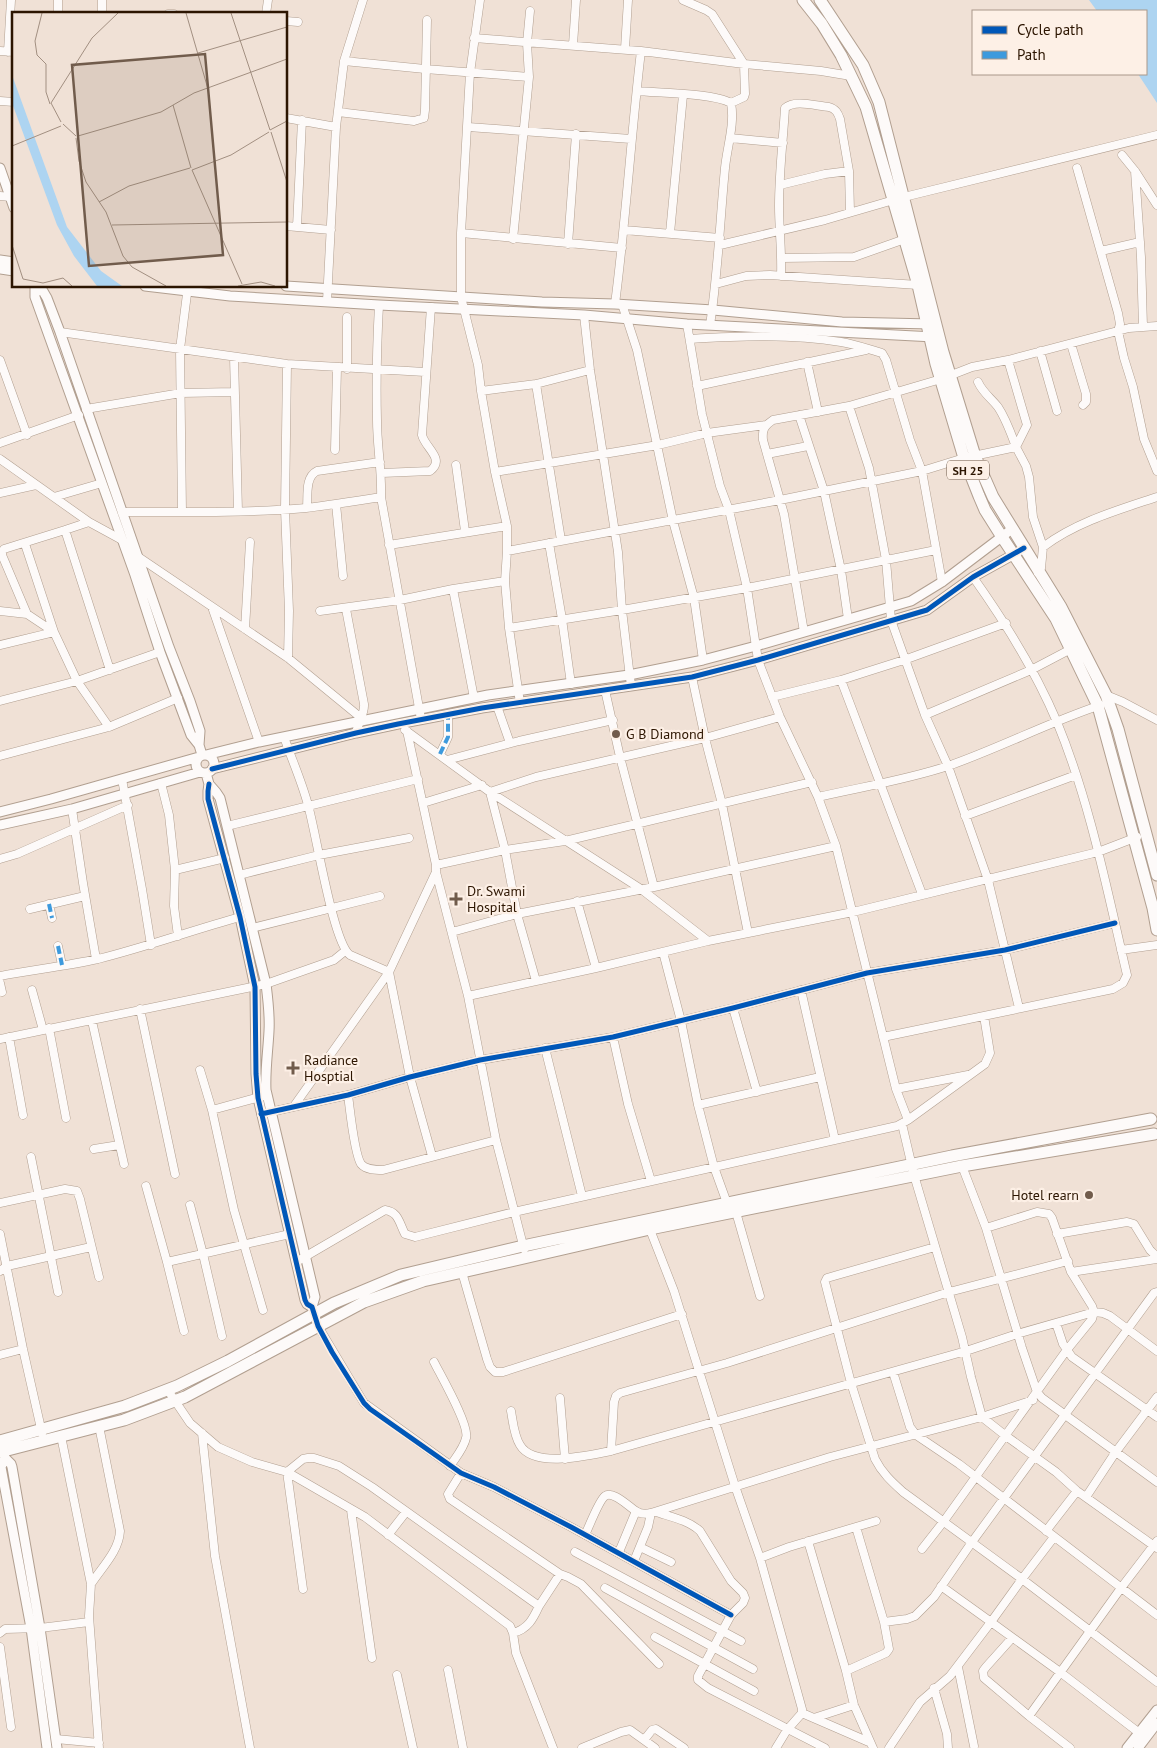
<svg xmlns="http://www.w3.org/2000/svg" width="1157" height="1748" font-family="'PT Sans',sans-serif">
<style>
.water{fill:#add4f1}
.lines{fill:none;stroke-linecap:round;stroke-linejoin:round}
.minor-casing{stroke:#b19f90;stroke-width:9}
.tertiary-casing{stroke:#b19f90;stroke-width:11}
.primary-casing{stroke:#b19f90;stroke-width:13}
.minor{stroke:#fdfaf9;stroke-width:8}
.tertiary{stroke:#fdfaf9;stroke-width:9}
.primary{stroke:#fdfaf9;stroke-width:11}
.quiet{stroke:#3d9add;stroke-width:4;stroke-dasharray:8 4;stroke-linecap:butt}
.cycleway-casing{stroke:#fdf0e6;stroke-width:8}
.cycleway{stroke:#0057b8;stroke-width:5}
.poi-dot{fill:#715c4c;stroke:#fdf0e6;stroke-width:2}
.labels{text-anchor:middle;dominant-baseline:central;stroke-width:4.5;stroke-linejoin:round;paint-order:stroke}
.shield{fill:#fdf0e6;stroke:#6b5746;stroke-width:1}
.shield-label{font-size:12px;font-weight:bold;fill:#2c1501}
.poi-label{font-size:14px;fill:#2c1501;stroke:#fdf0e6;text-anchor:start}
.inset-road{fill:none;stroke:#a28f81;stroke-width:1}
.view{fill:#715c4c;fill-opacity:0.15;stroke:#715c4c;stroke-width:2.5}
.inset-edge{fill:none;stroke:#2c1501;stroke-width:2.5}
</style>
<rect width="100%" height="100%" fill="#f0e1d6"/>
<!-- water -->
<path class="water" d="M1089 0H1157V103L1138 74H1146V11H1097Z"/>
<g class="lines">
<defs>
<path id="minor" d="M480 0 470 73 461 233V297L478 365 481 391 495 472 507 526V551L505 581 509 628 520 703
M683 0 706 10 712 14 744 64 745 94 744 97 731 103
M58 14V0
M102 14V0
M168 14H174
M266 14 268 0
M286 21 298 22
M474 38 641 51 744 64 821 71 851 76
M573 45 576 0
M625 49 628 0
M0 51 14 52
M8 52 11 0
M344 61 425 69 529 77
M637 91C659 93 713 93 731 103 735 124 727 147 725 168 720 220 718 273 710 325
M0 101 14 102
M338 112 414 121 424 118 425 110 427 20
M286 118 336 127
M468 127 631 139
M730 138 783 143
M1122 155 1135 171 1157 205
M1077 168 1118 313 1120 324 1118 331 1124 358 1133 387 1144 439 1157 471
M1135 171 1141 257 1143 327
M780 185 825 174 849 171 850 212
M0 196 11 197
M286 226 331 230
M297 227 302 120
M624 230 720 238
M461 233 622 248
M670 233 683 95
M513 239 529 77 527 43 530 11
M568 244 576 134
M720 245 825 220 904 197 1157 135
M1101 251 1140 242
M782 258 854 257 905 239
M781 276C782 252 779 229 779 206 779 173 783 141 785 108 795 99 816 106 829 107 836 109 838 113 840 119L849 171
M716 284 746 276 770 275 918 285
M327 301 336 127 344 61 363 0
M615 304C626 220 631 135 641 51
M622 304 637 350 673 521 694 598 703 660
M379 305C377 343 376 382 377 420 377 446 382 471 381 497L421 719
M584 315 590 370 618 552 622 610 631 686
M687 324 702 414 720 486 729 510 747 588 758 660 780 717 818 797 836 846 896 1089 908 1120
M60 332 287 364 425 372
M690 339C740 336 791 334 841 342 854 344 868 349 882 353L886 360 910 440 922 471 942 582
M1071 344 1086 394V402L1083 405
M1040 351 1057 411
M234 357 238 511
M0 360 27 435
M1008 360 1027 425 1016 447
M807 362 818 412
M287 364 285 509 289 611 288 658
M347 369V317
M978 382C983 393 991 398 998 407 1006 419 1011 433 1016 447
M536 384 561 540
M697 386 866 350
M481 391 536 384 590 370
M849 406 869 468 875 500 886 560 891 620 925 715 948 766 988 880 1019 1008
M86 409 181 393 235 392
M799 415 824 491 841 570 848 619
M0 443 79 415
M335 450 337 368
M767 454 808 446
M0 459 89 522 122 540 137 556 288 658 360 717
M456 465 465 531
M495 472 658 445 707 433 766 425
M382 473 430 471C446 459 425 448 422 435L431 307
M0 493 36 485
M54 497 102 483
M336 504 343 576
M307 507C308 495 305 477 317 471L380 462
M122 512C183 512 245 513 306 508 331 505 356 501 381 497
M182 512 180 349 188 286
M65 530 89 522
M549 543 562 619 571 684
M389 545 507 526
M507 551 780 500 922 471 964 458 1016 447 1026 466 1029 477 1033 517 1043 547
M1038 573 1041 568 1043 547C1076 522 1118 510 1157 497
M453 589 505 581
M212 607 259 742
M346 609 364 704C365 713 358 723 356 733
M0 611 27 614 54 632 25 544
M320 611 400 600 453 589 474 698
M27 614 2 555V552L4 549 65 530 110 670
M509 628 622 610 747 588 936 550
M245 629 250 542
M804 632 784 514 763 440C762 430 764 426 773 420L849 406 941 379 972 367 1008 360 1129 328 1157 326
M0 645 54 632 77 681 109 727
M692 677 705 738 722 804 748 933
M841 680 922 894
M605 690 620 757 654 887
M1106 695 1123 702 1157 720
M772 697 841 680 904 660 1006 623
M0 701 77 681 160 652
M497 706 510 743
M925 715 1031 670 1071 649
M780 717 705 738 536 777 490 792 505 850 565 841 812 782
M405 730 490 792 641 889 708 941
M407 731 436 865V872L468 996 496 1140 524 1249
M284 737C292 760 302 782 308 805 316 832 333 943 350 955L389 972 410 1077 432 1156
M440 754 448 737V715
M0 756 109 727 178 698
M447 760 519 741 613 720
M122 779 142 889 151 945
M161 783 169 815 175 870 174 906 178 936
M818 797C861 787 906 780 948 766 1000 748 1049 722 1101 705
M423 803 482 785
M72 809 83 883 96 959
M965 816 1076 775
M227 826 418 779
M0 859 17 854 128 805
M436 865 505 850 517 914 536 981
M175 870 225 858
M239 875 319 855 409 838
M577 901 596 968
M49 904 52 918
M30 909 85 896
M252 928 380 896
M452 932 517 914 654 887 836 846
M58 946 62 965
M1121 950 1157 945
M663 952 681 1021 698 1105 714 1167 727 1203
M0 976C32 970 66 966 98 959 146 947 193 930 240 917
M0 983 2 992
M32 990 43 1030
M801 990 835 1140
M468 996 596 968 708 941 853 912 1098 852 1137 837
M733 1008 757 1092
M140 1009 175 1174
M92 1021 124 1164
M49 1028 66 1118
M9 1037 23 1115
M613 1037 628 1104 651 1181
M883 1037 1113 989 1123 983 1127 975C1107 890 1090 802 1057 722 1035 670 1005 622 973 577
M0 1039 266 984 334 960 345 951
M545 1048 582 1196
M200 1070 212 1110 234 1210 263 1310
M896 1089 968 1075
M348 1095C350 1109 354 1153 361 1164 366 1170 376 1170 383 1170L496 1140
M698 1105 820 1077
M294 1106 389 972 436 872
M212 1110 267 1095
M261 1114 348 1095 410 1077 480 1060 613 1037 733 1008 867 973 1005 950 1115 923
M902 1124 914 1175 962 1337 971 1377 982 1417 1006 1436 1056 1472 1077 1491 1157 1548
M94 1149 119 1145
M31 1157 58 1292
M962 1166 986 1228 1022 1348 1037 1392 1042 1398 1157 1482
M146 1186 167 1262 290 1234
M0 1203 65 1189 77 1191 80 1199 99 1277
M190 1205 203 1254 222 1336
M736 1212 760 1296
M649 1227 674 1291 735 1486 760 1558 789 1547 876 1521
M0 1234 23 1349 42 1433
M1057 1234 1127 1222 1134 1224 1150 1250 1157 1257
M935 1247 827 1278 825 1282 851 1383 875 1459C882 1473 892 1482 903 1492L1022 1579 1157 1682
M167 1262 184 1331
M296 1262 385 1210C399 1212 399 1223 405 1234L415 1237 514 1212 897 1126 908 1120 985 1064 990 1053 984 1016
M0 1271 7 1266 91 1247
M462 1272 487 1359 490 1367 495 1372H503L682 1314
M1071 1272 1157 1259
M1056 1323 1063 1344 1072 1357 1157 1417
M318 1326 364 1403 461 1473 494 1487 571 1527 731 1615
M0 1355 23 1349
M434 1362C441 1376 470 1426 466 1438 464 1448 456 1457 450 1466
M893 1372 910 1427 916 1435 959 1464 1157 1615
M167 1389 190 1423 218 1447 252 1462 287 1472 365 1517 510 1626 513 1633 516 1653 553 1748
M560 1398 565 1459
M511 1411C513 1422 514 1436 520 1445 534 1469 590 1455 611 1451L966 1351 1017 1334 1094 1312 1103 1313 1110 1316 1157 1351
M202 1433 215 1556 250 1748
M61 1436 91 1584 89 1616 99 1748
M611 1451 614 1402 616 1396 620 1393 727 1363 949 1292 1068 1261
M1086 1497 1115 1453 1157 1397
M351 1510 372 1658
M656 1512C671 1517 688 1520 700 1531L731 1581 743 1593 745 1598 743 1603 731 1615 698 1676V1680L708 1688 825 1748
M1046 1531 1077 1491
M388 1535 406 1512
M585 1535C589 1527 599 1500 605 1496 613 1490 629 1507 636 1511 640 1514 646 1514 651 1513L830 1457 982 1417 1033 1400
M1054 1537 1022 1579 991 1622 1060 1672 1138 1732
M808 1541 846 1671 854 1705 873 1748
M640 1547 671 1562
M922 1549 944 1521 1066 1351 1092 1319 1094 1312 1092 1306 1071 1272 1052 1218 1049 1214 1037 1212 986 1228
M575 1552 741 1641
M619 1552 636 1511
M760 1558 802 1709V1713L787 1730 776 1748
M634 1561 648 1527 651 1513
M560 1574 568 1577 581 1584 659 1664
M91 1584C102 1567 119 1551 120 1531L99 1426
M605 1588 753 1669
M303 1589 287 1472 303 1459 308 1458H314L339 1466 372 1487 539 1606 560 1574 450 1499 448 1494 461 1473
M884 1622 907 1619 915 1616 934 1597 972 1542 1154 1293 1157 1292
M0 1633 5 1629 40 1628 89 1622
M513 1633C528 1629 533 1619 539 1606
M655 1637 754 1691
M1012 1638 986 1667 983 1671 984 1678 1029 1716 1070 1748
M0 1647 11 1727
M958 1667 974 1746
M448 1670 463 1748
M846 1671 886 1653 889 1649 884 1622 856 1527
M397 1675 413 1748
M934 1688 947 1734 948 1748
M802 1713 869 1742
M1029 1716 1121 1588 1157 1541
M814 1718 854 1705
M56 1739 99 1743
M644 1740 652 1730 656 1729 684 1748
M582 1748 621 1732 630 1730 655 1748
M889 1748 920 1702 950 1676 991 1622 941 1586"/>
<path id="tertiary" d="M0 168 14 208
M0 260 14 262
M0 269 14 271
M35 286V297L135 575 160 652 191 735 199 745
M40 286 47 298 60 332 169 647 190 701 200 731 199 745 202 755
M145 286 230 296 379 305 584 315 687 324 934 337
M286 286 542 302 615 304 713 310 842 322 932 324
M196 764a9 9 0 1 1 18 0a9 9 0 1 1-18 0Z
M206 755 259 742 488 695 629 675 703 660 756 646 911 601 942 582 1012 529
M212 769 356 733 398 724 482 708 692 677 758 660 927 610 973 577 1018 552
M206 773 209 784 216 792 220 798 266 984C268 1000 270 1015 269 1031 268 1051 265 1070 266 1090L315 1297 312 1307
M209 784 208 791V799L240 917 255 987 256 1074 258 1098 305 1300 307 1304 312 1307 318 1326
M0 812 51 799 199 757
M0 825 72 809 200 772
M2 1445 5 1458 11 1464 12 1467 40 1628 57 1748
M5 1458 1 1467 31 1628 47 1748
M1127 1748 1157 1710
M1138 1748 1157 1723"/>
<path id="primary" d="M803 0 822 24 841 55 866 107 918 285 936 364 964 458 979 496 985 510 1002 537 1056 619 1098 706 1153 908 1157 930
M820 0 863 65 879 102 943 352 975 456 993 497 1061 607 1106 695 1118 729 1157 875
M0 1441 125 1406 177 1386 228 1361 334 1303 401 1275 523 1246 952 1156 1151 1119
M0 1452 124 1420 185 1397 364 1302 423 1281 650 1229 962 1166 1154 1134"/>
</defs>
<!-- minor casing -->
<use href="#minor" class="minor-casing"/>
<!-- tertiary casing -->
<use href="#tertiary" class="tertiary-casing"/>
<!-- primary casing -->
<use href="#primary" class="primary-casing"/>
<!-- minor -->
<use href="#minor" class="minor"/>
<!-- tertiary -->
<use href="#tertiary" class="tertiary"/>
<!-- primary -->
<use href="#primary" class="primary"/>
<!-- quiet -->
<path class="quiet" d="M440 754 448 737V715
M49 904 52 918
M58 946 62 965"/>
<defs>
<path id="cycleway" d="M212 769 356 733 398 724 482 708 692 677 758 660 927 610 973 577 1024 548
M209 784 208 791V799L240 917 255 987 256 1074 258 1098 305 1300 307 1304 312 1307 318 1326 332 1352 364 1403 370 1409 461 1473 494 1487 571 1527 731 1615
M261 1114 348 1095 410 1077 480 1060 613 1037 733 1008 867 973 1005 950 1115 923"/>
</defs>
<!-- cycleway casing -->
<use href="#cycleway" class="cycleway-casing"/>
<!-- cycleway -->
<use href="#cycleway" class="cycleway"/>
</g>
<!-- markers -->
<g class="poi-dot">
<circle cx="616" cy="734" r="5"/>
<path d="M453.5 891.5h5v5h5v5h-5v5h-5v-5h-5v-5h5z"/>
<path d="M290.5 1060.5h5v5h5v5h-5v5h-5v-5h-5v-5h5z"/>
<circle cx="1089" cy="1195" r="5"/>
</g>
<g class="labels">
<!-- shield labels -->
<rect class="shield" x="947" y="460.5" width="42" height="19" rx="4"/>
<g class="shield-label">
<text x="968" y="470">SH 25</text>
</g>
<!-- poi labels -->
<g class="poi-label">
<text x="626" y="734">G B Diamond</text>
<text x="467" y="891">Dr. Swami<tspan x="467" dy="16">Hospital</tspan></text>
<text x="304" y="1060">Radiance<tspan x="304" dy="16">Hosptial</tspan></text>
<text x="1079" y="1195" text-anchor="end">Hotel rearn</text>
</g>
</g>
<!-- overview -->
<g transform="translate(12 12)">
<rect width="275" height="275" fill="#f0e1d6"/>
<path d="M0 63 55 215 89 259 110 274H85L62 244 45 213 0 91Z" fill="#add4f1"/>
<path class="inset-road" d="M30 1 23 29 25 43 34 52V80L38 92M174 1 196 77M219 1 258 118M186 41 275 15M161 93 179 156M49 110 39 91 80 26 106 1M51 112 64 124M258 118 275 109M259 120 275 170M66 124 149 100 182 81 275 47M64 126 67 149 74 170 94 200 111 244 120 255 154 274M0 134 49 114M180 158 230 272M180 158 219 143 257 120M87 190 117 174 178 156M100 213 275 210M0 233 11 267 31 271 51 266 60 274M226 274 249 270 263 274"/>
<path class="view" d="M193 42 211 243 77 254 60 53Z"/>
<rect width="275" height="275" class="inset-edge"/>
</g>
<!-- legend -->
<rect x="972" y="10" width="175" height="65" fill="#fdf0e6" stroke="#a9988a"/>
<rect x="982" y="26" width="25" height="8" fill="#0057b8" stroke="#a9988a"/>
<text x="1017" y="35" font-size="15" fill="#2c1501">Cycle path</text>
<rect x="982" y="51" width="25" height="8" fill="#3d9add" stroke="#a9988a"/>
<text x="1017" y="60" font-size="15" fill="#2c1501">Path</text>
</svg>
